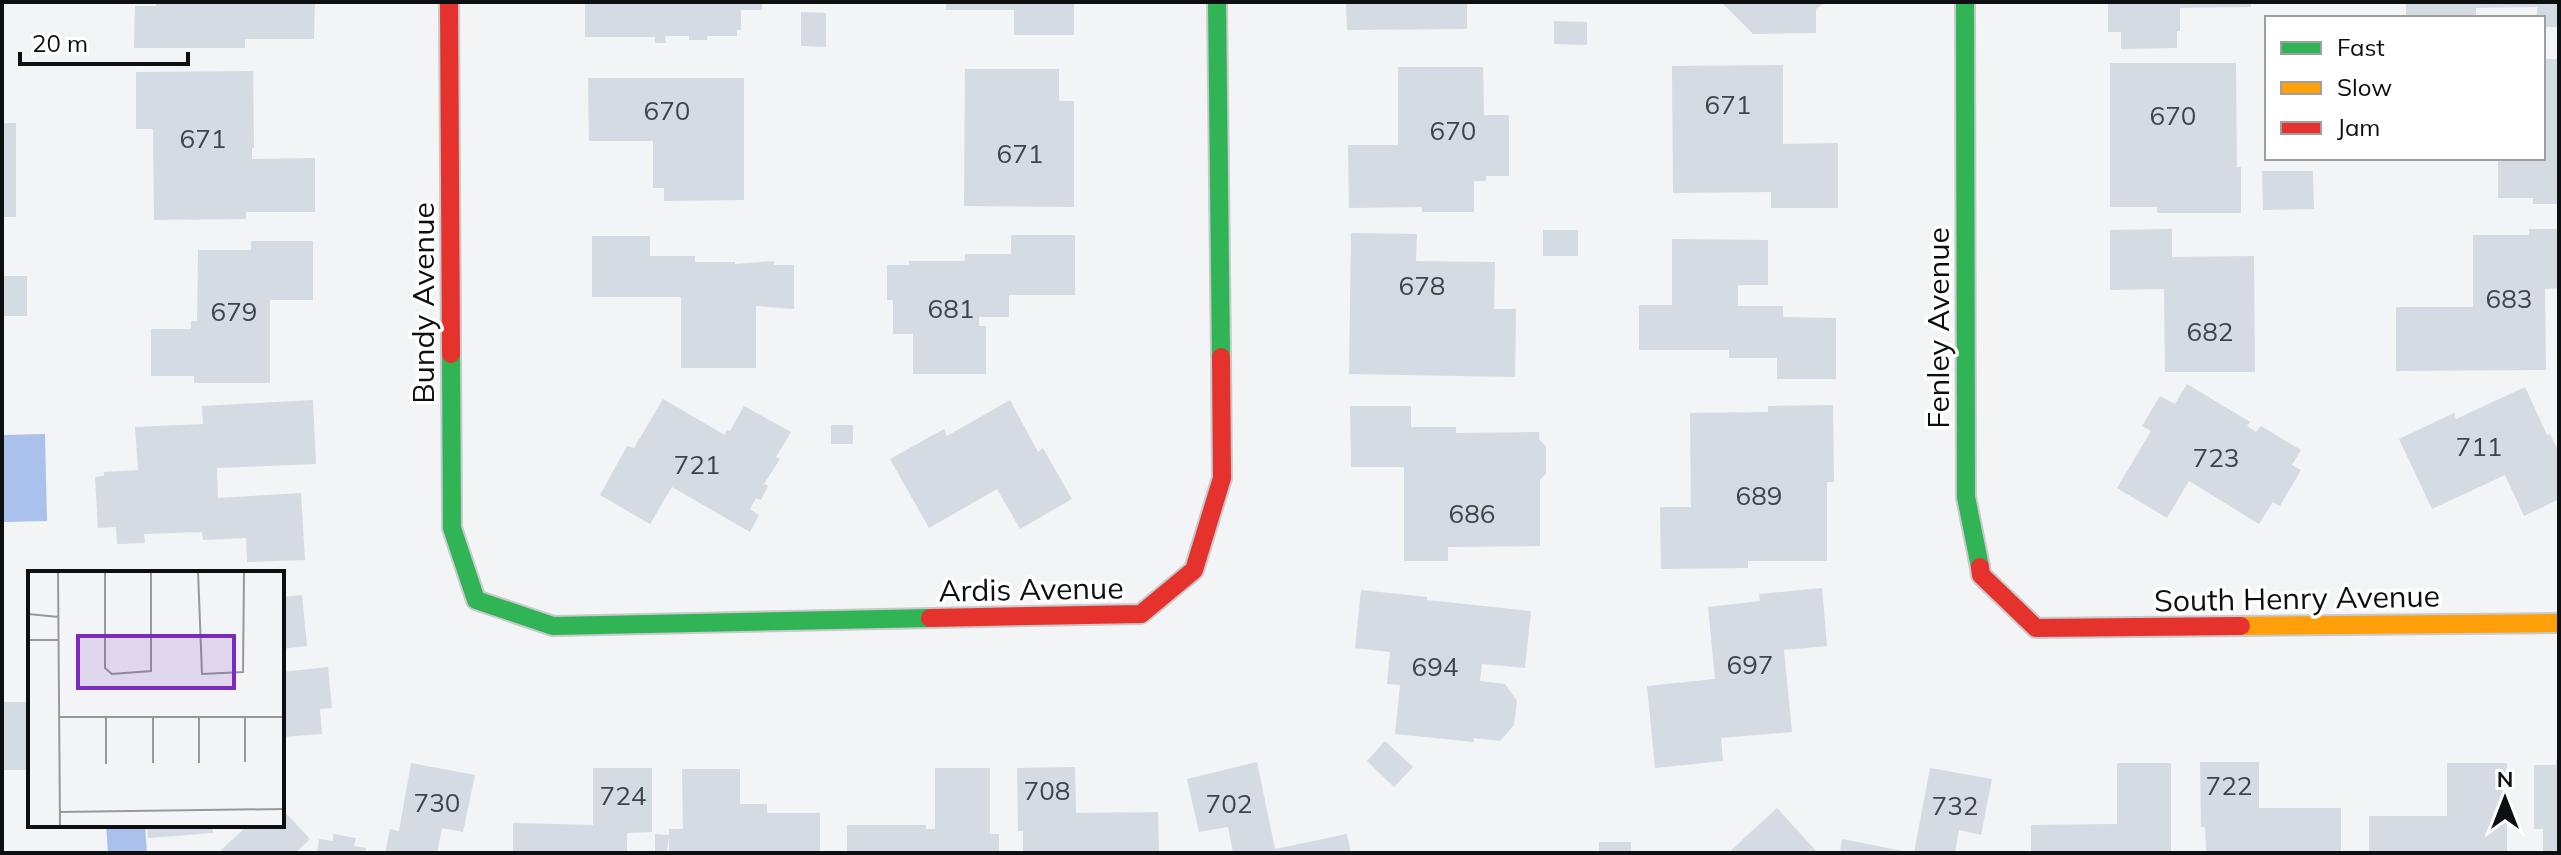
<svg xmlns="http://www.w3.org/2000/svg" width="2561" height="855" font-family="Mulish,sans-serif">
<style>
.water{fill:#aac1ec}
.building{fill:#d5dbe2}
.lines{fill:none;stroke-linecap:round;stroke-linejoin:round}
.fast-casing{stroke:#c7c9cb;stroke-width:22}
.slow-casing{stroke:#c7c9cb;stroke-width:22}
.jam-casing{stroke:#c7c9cb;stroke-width:22}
.fast{stroke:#30b455;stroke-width:18}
.slow{stroke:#ff9f0a;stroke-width:18}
.jam{stroke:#e5322d;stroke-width:18}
.labels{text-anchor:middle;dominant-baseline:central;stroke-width:7;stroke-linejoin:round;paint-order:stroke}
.number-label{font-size:26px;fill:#414447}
.street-label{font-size:30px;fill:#0d0f10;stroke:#fff}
.inset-road{fill:none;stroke:#96989a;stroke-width:2}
.view{fill:#7b2cbf;fill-opacity:0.15;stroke:#7b2cbf;stroke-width:4}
.inset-edge{fill:none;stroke:#0d0f10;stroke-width:4}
</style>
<rect width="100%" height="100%" fill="#f2f4f6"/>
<!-- water -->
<path class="water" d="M45 434 47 521 4 522 3 435Z
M106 825H145L147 853H108Z"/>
<!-- building -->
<path class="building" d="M156 2H315L314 39H245V48H134L135 6H156Z
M585 2H762V10H741V30H737V36H707V40H689V36H665L666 43H655V37H585Z
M946 2H1074V35H1014V10H946Z
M1346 2H1467V29L1347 30Z
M1721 2H1826L1816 9V33L1753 34Z
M2108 2H2251V7L2180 8V31H2177V48L2121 49V32H2108Z
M2406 2H2559V27H2543V18H2537V7L2476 8V18H2406Z
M801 12 826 13V47L801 46Z
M1554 21 1587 22V45L1554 44Z
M2543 59H2559V204H2533V198H2498V158H2543Z
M2110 63H2236L2237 167H2241V213H2157V207H2110Z
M1783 65V144L1838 143V208H1771V192L1673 193 1672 66Z
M1398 67H1483L1484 115H1509V176H1486V181H1474V212H1422V207L1349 208 1348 145H1398Z
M965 69H1059V101H1074V207L964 206Z
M253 71 254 148H252V159L315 158V212H246V219L154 220 153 129H136V72Z
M588 78H744V200L664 201V188H653V141H589Z
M2 123H16V217H2Z
M2262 171H2313L2314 209 2263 210Z
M2172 229V257L2254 256 2255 372H2165L2164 289 2110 290V230Z
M2529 229H2559V288L2545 289 2546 370 2396 371V307H2473V235H2529Z
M1543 230H1578V256H1543Z
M1351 233 1417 234 1416 261 1495 262 1494 309H1516L1515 377 1349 374Z
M1011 235H1075V295H1009V317H979V326H986V374H913V334H893V300H887V265H909V261H965V254H1011Z
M592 236H650V256H695V262H735V264L774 261V265H794V309L756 306V368H681V297H592Z
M1672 239 1768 240V285H1738V306H1783V317L1836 318V379H1777V358H1729V350H1639V305H1672Z
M251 241H313V300H270V383H194V376H151V329H191V321H197L198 250H251Z
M2 276H27V316H2Z
M2187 384 2250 422 2247 426 2256 432 2261 426 2301 450 2292 465 2301 470 2280 506 2273 502 2259 524 2189 481 2167 518 2117 488 2151 431 2142 426 2160 396 2175 404Z
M2525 387 2547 435 2550 434 2559 453V499L2524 516 2505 475 2432 509 2399 439 2454 413 2456 419Z
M663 399 725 435 727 430 730 431 744 406 791 432 776 457 780 459 764 484 768 486 761 500 756 498 750 509 759 515 750 532 672 487 650 524 600 495 627 446 634 448Z
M313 400 316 464 217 468 218 498 301 493 305 560 247 562 246 538 203 540 202 532 144 534 145 543 117 544 116 527 98 528 95 477 104 476V472L138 470 135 427 203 424 202 406Z
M1010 400 1038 452 1043 448 1072 499 1020 529 997 489 929 528 890 459 944 429 947 436Z
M1833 405 1834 482H1827V561H1748V568L1661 569 1660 507H1691L1690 413 1768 412V406Z
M1350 406H1411V427H1456V433L1539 432V439L1546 446V474L1540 480V546L1448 547V561H1404V467H1351Z
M831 425H853V444H831Z
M1822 588 1827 646 1784 650 1792 732 1721 738 1723 761 1655 768 1647 686 1715 679 1708 607 1760 601 1759 594Z
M1361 590 1427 597V600L1531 611 1525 668 1482 664 1480 681 1505 684 1517 701 1514 725 1500 741 1474 738V742L1395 734 1400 685 1387 684 1390 652 1355 648Z
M302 595 307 646 282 649V597Z
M328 667 332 708 320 709 322 734 282 737V672Z
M2 702H30V770H2Z
M1385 741 1413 767 1394 787 1367 761Z
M2556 760H2559V853H2543V829H2534V765H2556Z
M1257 762 1275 849 1347 834 1351 853H1233L1228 827 1199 832 1187 779Z
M2200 762H2259V808H2341V853H2206L2205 827H2201Z
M411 763 475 775 463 832 442 828 437 853H385L390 829 399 831Z
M2117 763H2171V853H2031V825L2117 824Z
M2447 763H2507V853H2369V816H2447Z
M1075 767 1076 813 1158 812 1159 853H1023V831H1018L1017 768Z
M593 768H652V832L627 833V853H513V823L593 825Z
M935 768H990V834H999V853H847V825H926V829H935Z
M1930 768 1992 779 1981 835 1959 830 1955 853H1914Z
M682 769H740V804H767V813H820V853H669V829H683Z
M1777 808 1818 853H1728Z
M282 809 310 839 295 853H218L248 825H282Z
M147 825H212L213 833 148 838Z
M333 834 356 838 354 846 366 848 365 853H317L319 839 333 841Z
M655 834 669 835 667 853H649V850L655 851Z
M1842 839 1908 852V853H1840Z
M1599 842H1631V853H1599Z"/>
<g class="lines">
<defs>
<path id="fast" d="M1217 2 1221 357
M1965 2 1966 497 1980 567
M451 354 452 528 476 600 553 626 930 618"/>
<path id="slow" d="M2241 626 2559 623"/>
<path id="jam" d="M449 2 451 354
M1980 567 1981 575 2036 628 2241 626
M930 618 1141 614 1194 570 1222 478 1221 357"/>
</defs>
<!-- fast casing -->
<use href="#fast" class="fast-casing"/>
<!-- slow casing -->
<use href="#slow" class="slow-casing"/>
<!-- jam casing -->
<use href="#jam" class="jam-casing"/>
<!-- fast -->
<use href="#fast" class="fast"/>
<!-- slow -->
<use href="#slow" class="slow"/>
<!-- jam -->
<use href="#jam" class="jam"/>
</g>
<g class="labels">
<!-- number labels -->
<g class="number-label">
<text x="1728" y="104">671</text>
<text x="667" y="110">670</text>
<text x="2173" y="115">670</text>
<text x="1453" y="130">670</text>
<text x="203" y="138">671</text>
<text x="1020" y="153">671</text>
<text x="1422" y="285">678</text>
<text x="2509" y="298">683</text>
<text x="951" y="308">681</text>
<text x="234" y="311">679</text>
<text x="2210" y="331">682</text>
<text x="2479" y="446">711</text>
<text x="2216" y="457">723</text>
<text x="697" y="464">721</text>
<text x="1759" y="495">689</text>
<text x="1472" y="513">686</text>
<text x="1750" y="664">697</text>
<text x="1435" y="666">694</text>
<text x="2229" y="785">722</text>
<text x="1047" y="790">708</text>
<text x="623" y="795">724</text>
<text x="437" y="802">730</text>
<text x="1229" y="803">702</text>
<text x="1955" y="805">732</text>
</g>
<!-- street labels -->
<g class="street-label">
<text transform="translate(423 303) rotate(-90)">Bundy Avenue</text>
<text transform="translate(1938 328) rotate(-90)">Fenley Avenue</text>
<text transform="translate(1031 589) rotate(-1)">Ardis Avenue</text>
<text transform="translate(2297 598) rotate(-1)">South Henry Avenue</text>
</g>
</g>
<!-- overview -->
<g transform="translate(28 571)">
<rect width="256" height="256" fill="#f2f4f6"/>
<path class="inset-road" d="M30 0 32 256M77 0V97L84 103 123 100V0M170 0 174 103 215 101 216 0M0 43 31 46M0 69H31M31 146H256M78 146V193M125 146V192M171 146V192M217 146V191M31 241 256 238"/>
<path class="view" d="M50 65H206V117H50Z"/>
<rect width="256" height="256" class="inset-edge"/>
</g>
<!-- border -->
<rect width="2561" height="855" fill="none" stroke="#0d0f10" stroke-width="8"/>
<!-- legend -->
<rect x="2265" y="16" width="280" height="144" fill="#ffffff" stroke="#9e9f9f" stroke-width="2"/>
<rect x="2281" y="42" width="40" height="12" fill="#30b455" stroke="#9e9f9f" stroke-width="2"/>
<text x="2337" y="56" font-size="24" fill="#0d0f10">Fast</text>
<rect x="2281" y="82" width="40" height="12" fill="#ff9f0a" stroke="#9e9f9f" stroke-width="2"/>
<text x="2337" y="96" font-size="24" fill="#0d0f10">Slow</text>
<rect x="2281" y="122" width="40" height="12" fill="#e5322d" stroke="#9e9f9f" stroke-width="2"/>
<text x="2337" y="136" font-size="24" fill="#0d0f10">Jam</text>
<!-- north arrow -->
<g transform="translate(2505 799)" stroke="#ffffff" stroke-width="6" paint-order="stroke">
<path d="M0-6L14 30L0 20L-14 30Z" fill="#0d0f10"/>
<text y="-12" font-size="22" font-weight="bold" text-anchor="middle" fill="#0d0f10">N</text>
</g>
<!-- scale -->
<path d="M20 52v12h168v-12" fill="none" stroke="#0d0f10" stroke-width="4"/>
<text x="32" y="52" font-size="24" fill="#0d0f10" stroke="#ffffff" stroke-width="6" paint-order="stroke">20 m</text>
</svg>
